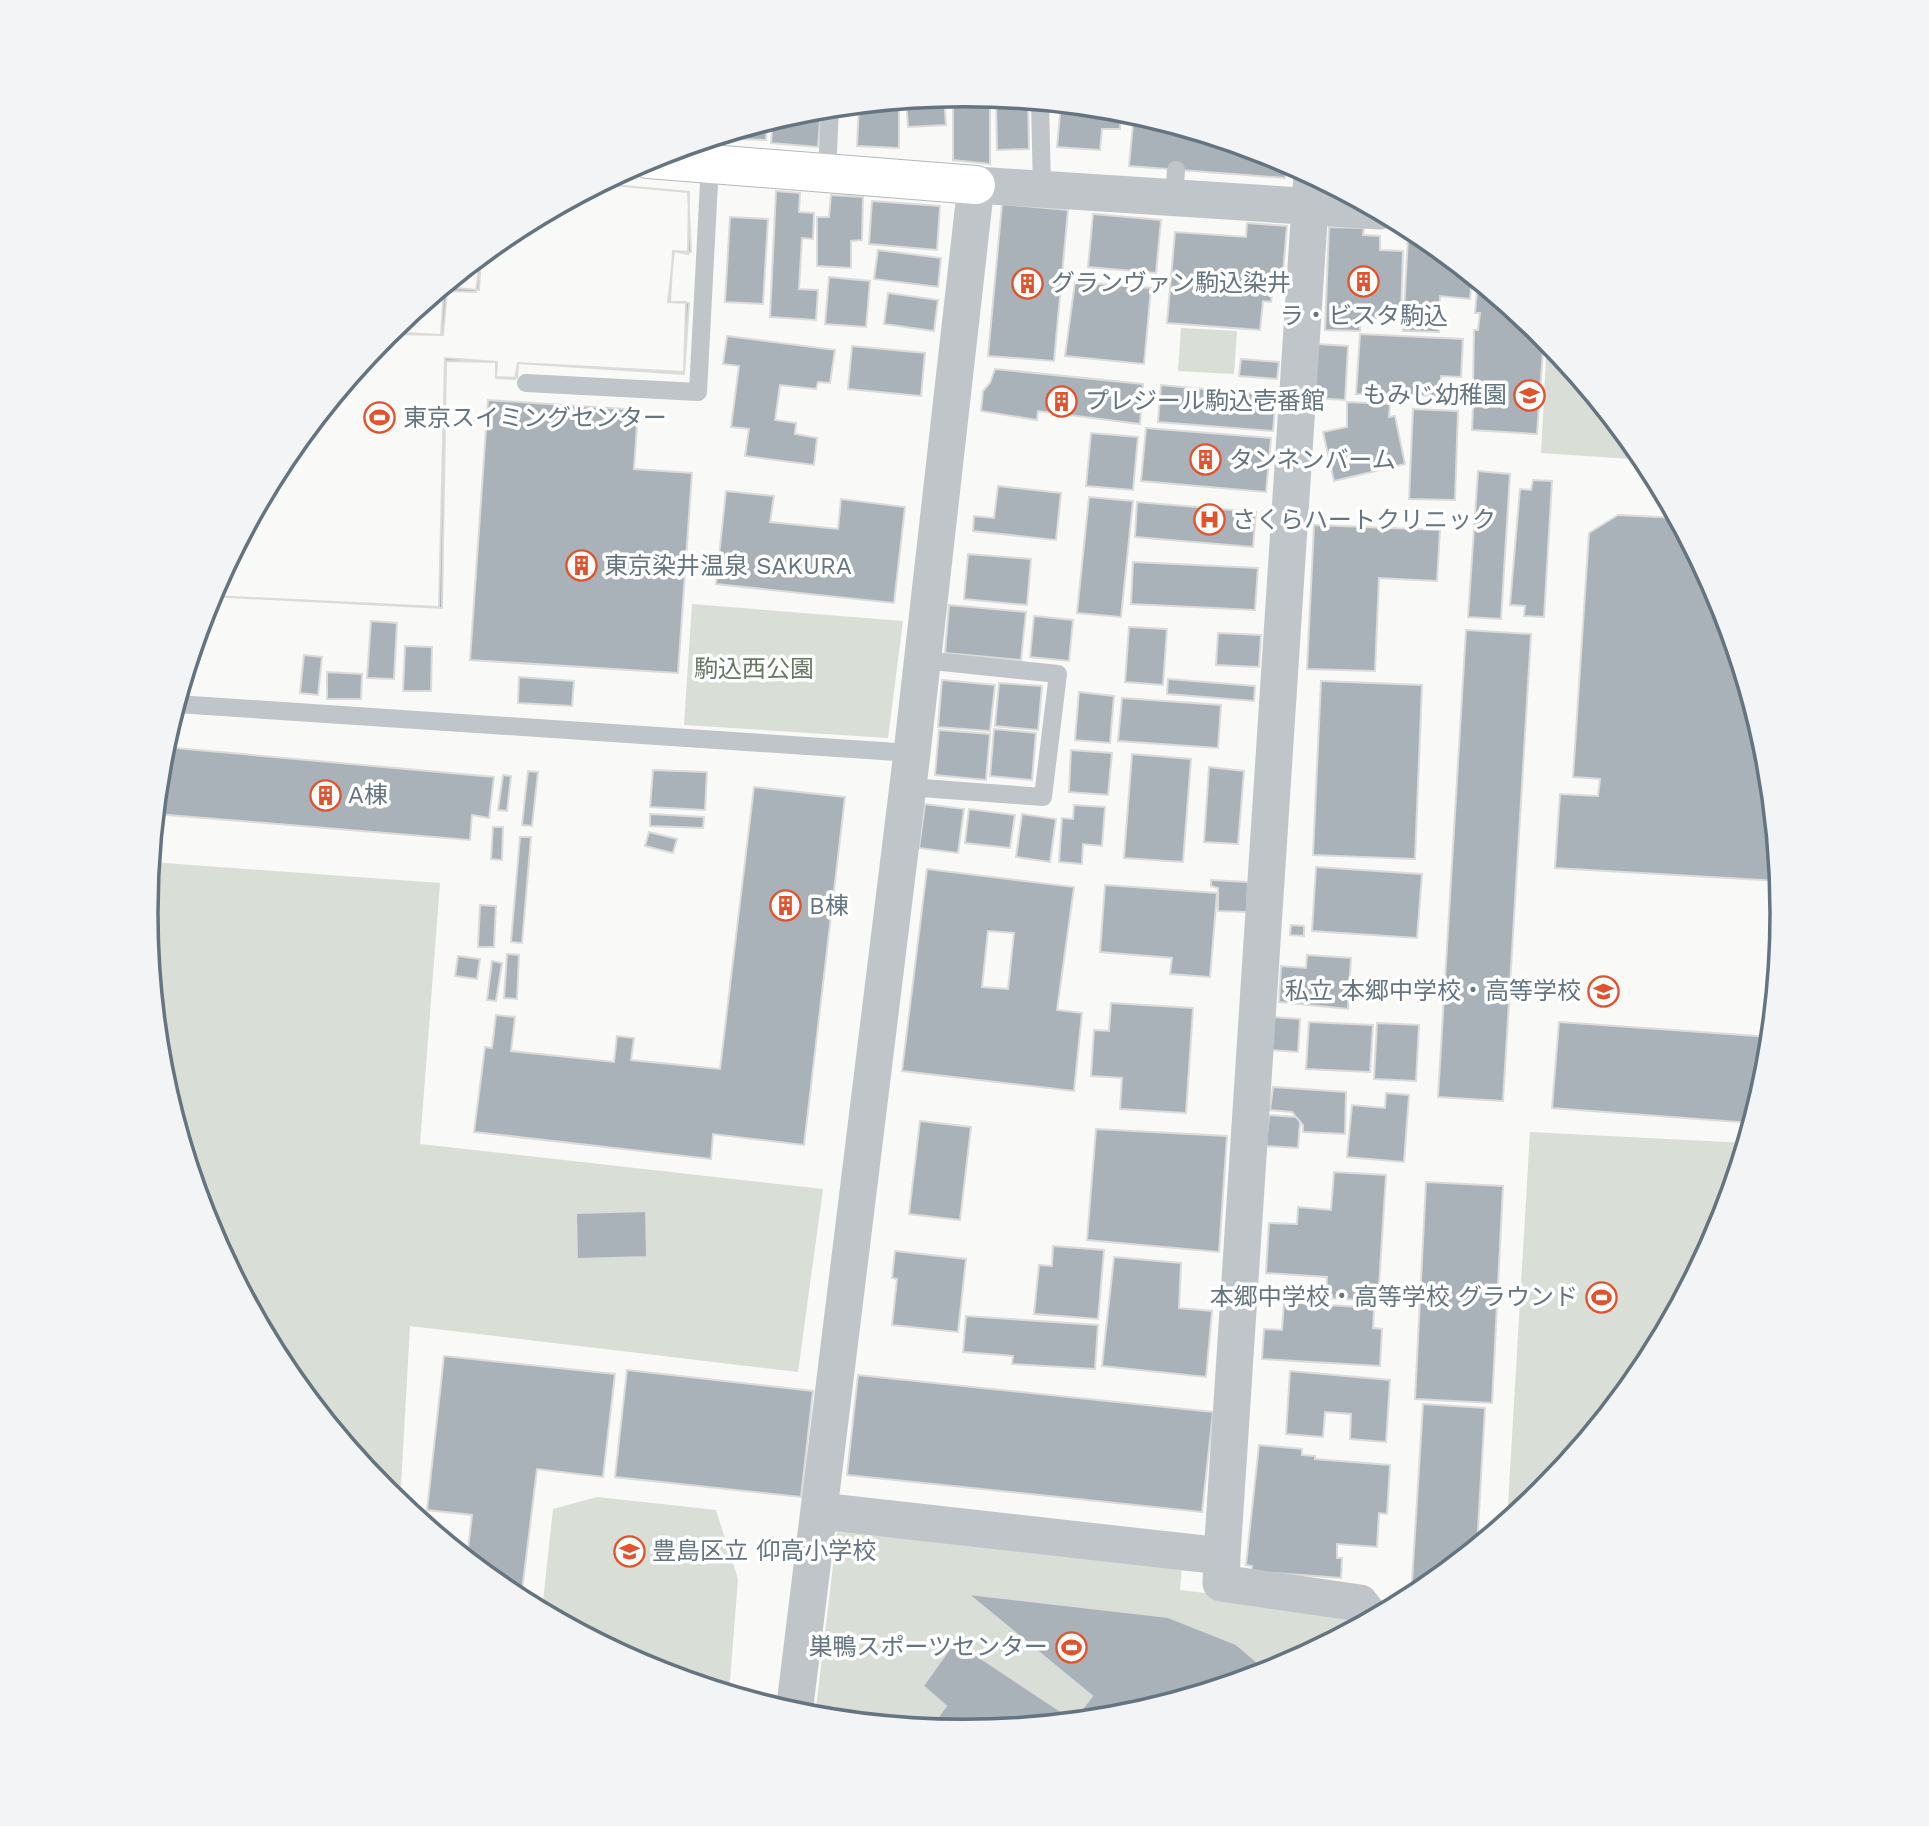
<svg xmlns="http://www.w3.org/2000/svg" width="1929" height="1826" font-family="'Work Sans','Noto Sans JP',sans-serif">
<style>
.green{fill:#d9ded6}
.building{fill:#a9b2b8;stroke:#dbdbd9;stroke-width:2;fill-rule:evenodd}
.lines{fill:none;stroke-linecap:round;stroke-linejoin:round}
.secondary-casing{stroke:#b2b9bd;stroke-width:40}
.lane{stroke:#c0c5c9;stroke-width:18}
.street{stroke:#c0c5c9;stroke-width:37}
.secondary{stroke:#fff;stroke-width:38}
.labels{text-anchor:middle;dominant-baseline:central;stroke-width:7;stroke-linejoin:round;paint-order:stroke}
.poi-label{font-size:24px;fill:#647581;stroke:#fff;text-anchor:start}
.park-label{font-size:24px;fill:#687963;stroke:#fff}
.rim{fill:none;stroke:#647581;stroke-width:3.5}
</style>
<rect width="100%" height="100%" fill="#f9f9f7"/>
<!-- green -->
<path class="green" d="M1181 328 1237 331 1234 374 1178 371Z
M1547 339 1645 459 1646 460 1541 453Z
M692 604 903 621 888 738 684 725Z
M151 862 440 883 420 1144 823 1189 798 1372 410 1326 400 1503 385 1491 284 1367 208 1226 162 1072 146 913Z
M1530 1132 1746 1143 1721 1227 1645 1368 1543 1492 1507 1522Z
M597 1497 716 1510 738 1579 729 1693 651 1669 542 1611 553 1509Z
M837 1532 1182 1565 1180 1590 1349 1610 1359 1626 1277 1669 1124 1716 964 1731 815 1717Z"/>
<!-- building -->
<path class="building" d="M944 97 946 125 908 127 906 100Z
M996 98 1028 101 1029 149 997 150Z
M899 101V148L857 146 859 105Z
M990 104V164L953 160V105Z
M1061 104 1121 110 1120 129H1102L1100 150 1057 147Z
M821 109 818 147 771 143 773 120Z
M1134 113 1278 157 1287 162 1285 178 1129 166Z
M767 122 766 140 742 139 743 129Z
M601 184 688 192 691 252 674 251 668 302 689 303 684 374 518 363 517 378 496 377 497 362 445 358 439 607 210 596 284 458 386 334 443 335 447 291 476 292 480 257 510 232Z
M601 184 689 192 688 254 673 251 670 302H686L684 372 518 363 515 379 496 378V362L446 361 442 608 210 596 284 458 386 334 389 332 441 335 444 287 479 290 481 256 510 232Z
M776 191 800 193 799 212 814 213 813 239 802 238 799 289 818 290 816 320 770 317Z
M831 195 863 197 862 240 851 241V268L817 266V217H829Z
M872 201 940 206 937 250 869 244Z
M1002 204 1068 210 1054 361 988 356Z
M1093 214 1161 220 1156 273 1088 267Z
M730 217 768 219 763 304 725 302Z
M1247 223 1287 226 1282 284 1273 283 1271 302 1263 301 1260 330 1167 323 1175 232 1246 237Z
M1329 227 1364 228 1363 235 1380 236V250L1403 251 1401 314 1377 313V318L1360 317V331L1325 330Z
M1408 237 1426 238 1472 276 1470 299 1440 296 1439 332 1403 331Z
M878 250 941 258 938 287 874 279Z
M829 277 870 281 866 327 825 324Z
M1478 280 1544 335 1537 434 1472 430 1473 407 1467 406 1468 389H1473L1474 330H1478L1480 313H1475Z
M1075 282 1151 288 1144 364 1065 356Z
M888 293 938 300 934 331 884 324Z
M1360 334 1463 339 1461 377 1441 376V396L1356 394Z
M727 336 835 350 830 383 818 382 816 389 780 385 775 420 796 423 795 434 817 438 814 465 745 456 749 429 731 427 739 366 723 364Z
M1317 344 1348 346 1345 400 1313 398Z
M852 346 925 353 921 396 848 389Z
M1241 359 1279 362 1277 379 1239 376Z
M995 369 1143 384 1140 424 1038 411 1037 420 981 411 983 391 990 383Z
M1161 385 1276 396 1273 431 1158 422Z
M488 400 638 410 634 469 692 473 678 673 470 660Z
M1347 402 1390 404 1389 417 1395 416 1405 464 1334 481 1323 432 1347 427Z
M1413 409 1458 411 1455 500 1409 499Z
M1146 428 1271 438 1266 492 1141 481Z
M1091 433 1138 437 1133 490 1086 486Z
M1478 471 1510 474 1501 619 1468 617Z
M1533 480 1552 481 1544 617 1524 616 1525 606 1510 605 1520 489 1531 490Z
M998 486 1061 493 1056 540 973 531 974 516 994 518Z
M726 491 774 496 770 522 838 529 841 499 905 507 894 603 716 584Z
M1089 497 1133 501 1121 617 1077 613Z
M1137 502 1256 512 1253 547 1135 537Z
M1618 515 1677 518 1721 600 1767 754 1780 881 1555 868 1560 794 1598 796 1600 779 1573 777 1589 533Z
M1314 525 1440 530 1437 581 1379 578 1375 671 1307 669Z
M968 554 1031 559 1027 605 964 599Z
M1133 562 1258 568 1255 610 1131 604Z
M949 605 1026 612 1021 660 945 653Z
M1034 616 1073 620 1069 661 1030 657Z
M371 621 397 623 394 679 367 678Z
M1129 627 1167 629 1163 685 1125 682Z
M1466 630 1531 634 1503 1101 1438 1097Z
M1218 633 1261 635 1259 667 1216 665Z
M405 646 432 647 431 691H403Z
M304 655 322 657 318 695 300 693Z
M327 672 362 674 361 699H327Z
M519 677 574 681 572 706 518 703Z
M1168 679 1255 686 1254 701 1167 694Z
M942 680 995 685 990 731 938 727Z
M1321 681 1422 685 1415 859 1313 855Z
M999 683 1042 686 1038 730 995 726Z
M1079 692 1114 696 1110 743 1075 740Z
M1122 698 1221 705 1218 748 1118 741Z
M994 729 1036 733 1032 780 990 776Z
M939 730 990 734 986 780 935 775Z
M164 747 494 777 489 818 472 815 470 840 156 814Z
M1071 750 1112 753 1108 795 1069 792Z
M1132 754 1191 759 1183 862 1124 858Z
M1209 767 1244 771 1238 844 1204 842Z
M653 770 707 772 705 810 650 807Z
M528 771 538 772 532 826 522 825Z
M503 775 511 776 507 811 498 810Z
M754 787 845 797 804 1145 713 1134 711 1159 474 1132 485 1047 492 1048 496 1015 515 1017 511 1051 614 1062 617 1036 634 1038 631 1060 720 1069Z
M925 804 964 809 958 853 919 848Z
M1074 805 1105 807 1102 846 1083 844 1082 864 1059 862 1062 818 1073 819Z
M969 809 1015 815 1010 848 965 843Z
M650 814 704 817 703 828 650 826Z
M1022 814 1056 819 1050 862 1016 857Z
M493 827H503L502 860 491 859Z
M649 832 677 839 673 853 645 846Z
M520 837H531L522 943 511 942Z
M1316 867 1422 874 1417 938 1312 931Z
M927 869 1074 887 1057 1010 1082 1013 1074 1091 902 1071ZM988 931 1014 933 1008 989 982 987Z
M1211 880 1248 882 1247 912 1218 911V888L1211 886Z
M1105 885 1217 893 1210 977 1170 974 1172 958 1100 952Z
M480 905 496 906 494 947H478Z
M1291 925 1304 926V936L1290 935Z
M507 954 519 955 517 999 504 998Z
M1307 955 1351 958 1348 1009 1279 1002 1281 966 1306 968Z
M458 956 480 959 477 979 455 976Z
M492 961 502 963 496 1001 487 1000Z
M1111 1003 1193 1008 1186 1113 1120 1109 1122 1078 1091 1076 1094 1030 1109 1031Z
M1273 1017 1300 1019 1298 1052 1271 1050Z
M1309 1022 1373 1025 1370 1072 1306 1069Z
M1559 1022 1771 1037 1767 1073 1752 1123 1552 1108Z
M1377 1023 1419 1025 1416 1081 1374 1079Z
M1273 1087 1346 1092 1345 1134 1303 1132V1125L1292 1112 1270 1110Z
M1386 1093 1409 1095 1404 1162 1347 1157 1352 1105 1385 1108Z
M1269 1115 1296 1117 1300 1122 1298 1148 1266 1146Z
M920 1121 971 1127 960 1220 909 1214Z
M1096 1129 1227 1136 1219 1252 1087 1240Z
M1334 1172 1386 1175 1378 1301 1326 1298 1327 1277 1266 1273 1269 1223 1297 1224 1298 1207 1331 1210Z
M1426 1182 1503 1186 1492 1403 1415 1399Z
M646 1211 647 1257 577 1259 576 1213Z
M1053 1246 1104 1250 1098 1319 1034 1314 1039 1265 1052 1266Z
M895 1251 966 1259 958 1332 892 1325 897 1279 892 1278Z
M1114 1257 1181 1263 1179 1308 1212 1311 1206 1377 1102 1366Z
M1284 1302 1374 1308 1373 1328 1382 1329 1380 1366 1262 1359 1264 1329 1282 1330Z
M966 1316 1098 1325 1095 1369 1012 1364 1013 1356 963 1352Z
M444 1356 615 1374 603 1477 537 1469 521 1599 467 1558 472 1515 427 1510Z
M627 1370 813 1391 801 1497 615 1477Z
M1290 1371 1390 1380 1386 1442 1350 1439 1351 1414 1325 1412 1323 1437 1286 1434Z
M858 1375 1213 1412 1202 1512 847 1475Z
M1423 1404 1485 1408 1477 1546 1411 1598Z
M1259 1445 1302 1449V1455L1315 1456V1459L1390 1465 1387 1514 1379 1513 1377 1547 1337 1544V1558H1342L1341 1578 1275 1573 1251 1575 1252 1566 1246 1565Z
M968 1594 1168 1617 1236 1644 1269 1672 1124 1716 964 1731 930 1728 946 1706 923 1686 955 1641 1074 1720 1092 1696Z"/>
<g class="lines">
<defs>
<path id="secondary" d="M648 159 976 185"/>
</defs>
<!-- secondary casing -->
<use href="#secondary" class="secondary-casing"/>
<!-- lane -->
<path class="lane" d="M1040 102 1042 189
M827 172 830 108
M1174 198 1176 170
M526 383 698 392 710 164
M177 704 912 753
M908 787 1043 797 1058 674 923 660"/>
<!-- street -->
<path class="street" d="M820 1511 1222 1556 1221 1583 1360 1603 1372 1619
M1222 1556 1312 175
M794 1713 912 753 976 185 1380 211"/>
<!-- secondary -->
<use href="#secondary" class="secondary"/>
</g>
<!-- icons -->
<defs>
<symbol id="building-ring" viewBox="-11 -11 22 22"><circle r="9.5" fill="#fff" stroke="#e1532e" stroke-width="1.5"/><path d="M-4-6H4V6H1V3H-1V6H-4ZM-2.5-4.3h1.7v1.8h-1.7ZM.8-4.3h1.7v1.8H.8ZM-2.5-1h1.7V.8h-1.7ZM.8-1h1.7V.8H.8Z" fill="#e1532e"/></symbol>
<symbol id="school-ring" viewBox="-11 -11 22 22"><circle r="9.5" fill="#fff" stroke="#e1532e" stroke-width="1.5"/><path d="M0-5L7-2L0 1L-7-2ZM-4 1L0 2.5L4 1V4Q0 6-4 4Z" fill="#e1532e"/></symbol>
<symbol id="stadium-ring" viewBox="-11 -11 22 22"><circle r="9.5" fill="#fff" stroke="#e1532e" stroke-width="1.5"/><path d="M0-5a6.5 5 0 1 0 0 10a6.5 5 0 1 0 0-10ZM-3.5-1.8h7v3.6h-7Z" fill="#e1532e"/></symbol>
<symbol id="hospital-ring" viewBox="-11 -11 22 22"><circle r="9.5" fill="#fff" stroke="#e1532e" stroke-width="1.5"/><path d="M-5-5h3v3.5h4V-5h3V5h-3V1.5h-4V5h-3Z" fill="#e1532e"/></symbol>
</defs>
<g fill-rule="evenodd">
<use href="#building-ring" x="1346" y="264" width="35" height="35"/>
<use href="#building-ring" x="1010" y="266" width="35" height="35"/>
<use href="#school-ring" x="1512" y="378" width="35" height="35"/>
<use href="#building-ring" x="1044" y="384" width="35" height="35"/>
<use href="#stadium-ring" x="362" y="400" width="35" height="35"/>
<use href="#building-ring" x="1188" y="442" width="35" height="35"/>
<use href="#hospital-ring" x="1192" y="502" width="35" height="35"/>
<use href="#building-ring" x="564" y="548" width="35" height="35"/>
<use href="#building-ring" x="308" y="778" width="35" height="35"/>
<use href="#building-ring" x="768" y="888" width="35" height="35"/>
<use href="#school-ring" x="1586" y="974" width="35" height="35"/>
<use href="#stadium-ring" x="1584" y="1280" width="35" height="35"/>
<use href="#school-ring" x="612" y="1534" width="35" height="35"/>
<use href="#stadium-ring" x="1054" y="1630" width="35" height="35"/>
</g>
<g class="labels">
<!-- poi labels -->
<g class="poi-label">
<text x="1051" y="283">グランヴァン駒込染井</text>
<text x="1364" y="316" text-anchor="middle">ラ・ビスタ駒込</text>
<text x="1507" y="395" text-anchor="end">もみじ幼稚園</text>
<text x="1085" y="401">プレジール駒込壱番館</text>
<text x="403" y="418">東京スイミングセンター</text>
<text x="1229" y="460">タンネンバーム</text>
<text x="1232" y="520">さくらハートクリニック</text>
<text x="604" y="566">東京染井温泉 SAKURA</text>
<text x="348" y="795">A棟</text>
<text x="809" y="906">B棟</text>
<text x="1581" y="991" text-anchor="end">私立 本郷中学校・高等学校</text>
<text x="1578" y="1297" text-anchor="end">本郷中学校・高等学校 グラウンド</text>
<text x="652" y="1551">豊島区立 仰高小学校</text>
<text x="1048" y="1647" text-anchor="end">巣鴨スポーツセンター</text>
</g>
<!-- park labels -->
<g class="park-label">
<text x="754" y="669">駒込西公園</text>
</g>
</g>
<!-- crop -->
<path d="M0 0H1929V1826H0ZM158 913a806 806 0 1 1 1612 0a806 806 0 1 1-1612 0Z" fill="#f3f4f5" fill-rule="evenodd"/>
<path class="rim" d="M158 913a806 806 0 1 1 1612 0a806 806 0 1 1-1612 0Z"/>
</svg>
